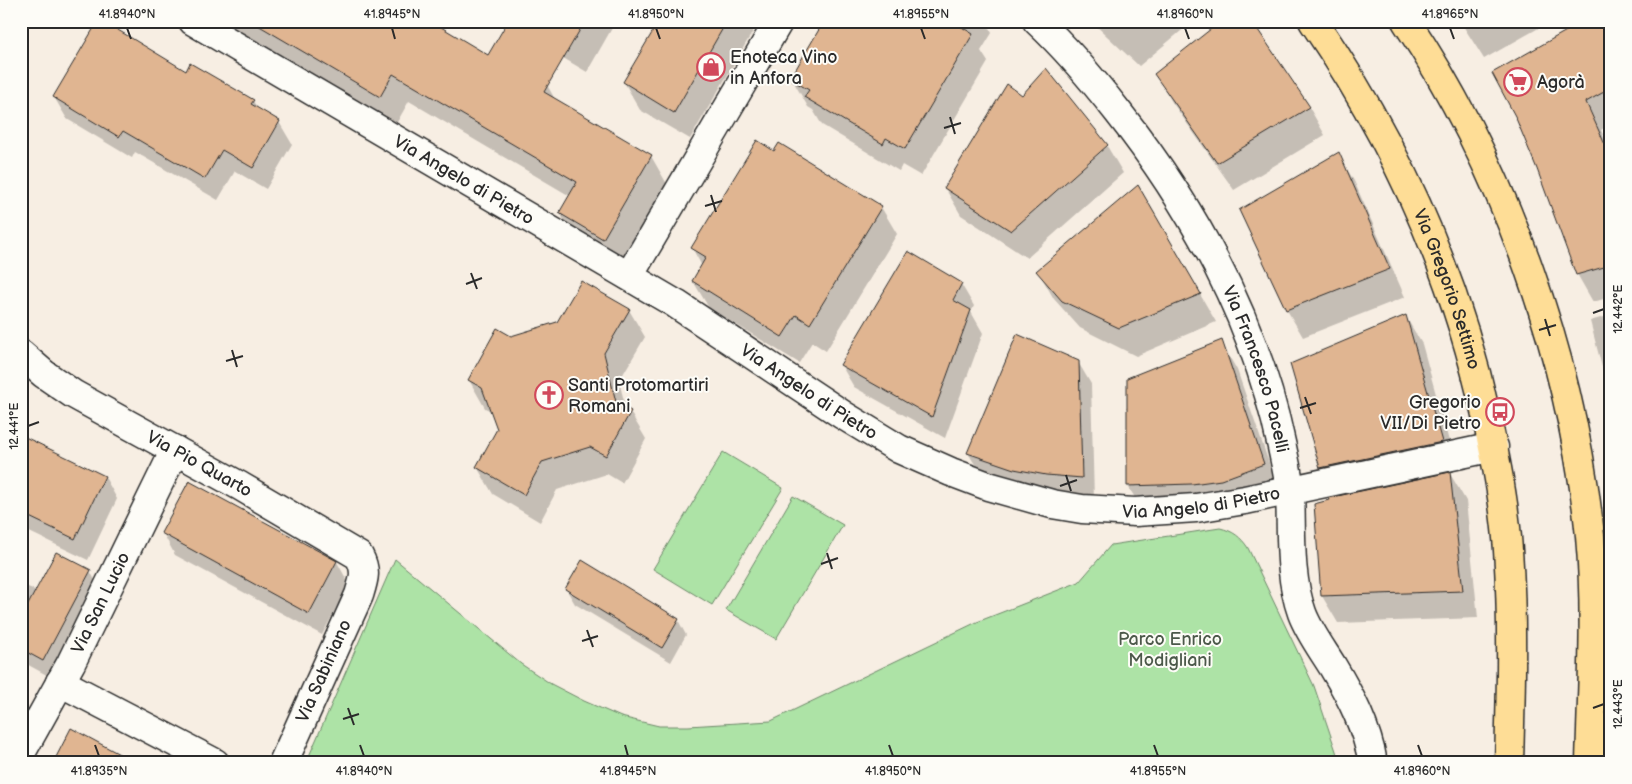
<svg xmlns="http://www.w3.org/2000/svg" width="1632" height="784" font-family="'Balsamiq Sans',sans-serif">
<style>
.green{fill:#ade3a6;stroke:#6c8768}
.shadow{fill:#0003}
.building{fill:#e0b591;stroke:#2b2b2b}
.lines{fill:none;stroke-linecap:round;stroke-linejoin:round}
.minor-casing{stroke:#2b2b2b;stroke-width:31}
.major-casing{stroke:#2b2b2b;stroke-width:31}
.minor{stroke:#fdfcf7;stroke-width:28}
.major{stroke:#fedd96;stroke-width:28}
.ticks{fill:none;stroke:#2b2b2b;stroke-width:2}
.labels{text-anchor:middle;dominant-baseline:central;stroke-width:4;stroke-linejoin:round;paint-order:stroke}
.poi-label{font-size:18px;fill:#2b2b2b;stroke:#fdfcf7;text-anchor:start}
.street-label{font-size:18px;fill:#2b2b2b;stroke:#fdfcf7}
.park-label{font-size:18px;fill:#4c594a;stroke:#fdfcf7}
.neatline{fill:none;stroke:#2b2b2b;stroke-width:2}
.ticks-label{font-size:12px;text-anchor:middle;fill:#2b2b2b}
</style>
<rect width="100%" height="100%" fill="#f7eee3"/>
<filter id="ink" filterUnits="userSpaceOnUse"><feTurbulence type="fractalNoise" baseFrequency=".02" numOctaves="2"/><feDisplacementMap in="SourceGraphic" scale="10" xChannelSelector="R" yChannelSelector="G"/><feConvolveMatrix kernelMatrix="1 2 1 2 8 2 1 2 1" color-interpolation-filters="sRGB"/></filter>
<g filter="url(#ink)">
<!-- green -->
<path class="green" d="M723 452 783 488 712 605 653 569Z
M793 496 843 525 776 639 726 610Z
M1220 528C1233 531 1241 537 1248 548L1314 686 1340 763H306L395 559 521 664 551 684 584 701 621 717 659 726H688L771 721 977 622 1079 582 1111 545Z"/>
<!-- shadow -->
<path class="shadow" d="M221 21H435L438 27 489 56 547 85 556 101 651 156 667 184 619 266 576 241 560 213 570 196 409 101 396 124Z
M521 21H616L587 72 531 39Z
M660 21H759L690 139 640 110 624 82Z
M826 21H985L992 33 981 51 988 62 921 176 902 165 899 171 822 125 813 110 808 107 792 79Z
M1091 21H1193L1139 66Z
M1460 21H1542L1544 25 1484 59Z
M1611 21V124L1601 130 1611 153V297L1593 302 1577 274 1538 168 1516 115Z
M1156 74 1309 107 1325 135 1234 190 1172 102Z
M1023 96 1107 146 1123 173 1027 258 961 215 945 188Z
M54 97 253 101 258 109 279 122 292 144 266 189 235 171 218 200 135 152 132 158 67 119Z
M774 152 881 207 897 234 826 351 812 342 799 363 709 308 693 281 702 266 692 248Z
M1338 154 1354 181 1405 297 1303 337 1287 310 1240 211Z
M1138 187 1216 322 1136 356 1080 328 1054 299 1038 271Z
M961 284 974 306 971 312 983 333 945 438 854 387 841 365Z
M629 310 645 337 619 381 626 409 630 412 646 439 622 483 607 474 557 490 540 522 493 494 477 467 498 430 491 411 485 408 469 380 511 337Z
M1611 315V402L1590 321Z
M1406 317 1422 344 1457 470 1449 472 1466 501 1478 618 1338 623 1322 596 1338 497 1321 468Z
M1221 342 1237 370 1279 492 1144 513 1128 486Z
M1078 362 1091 384 1094 500 981 474 968 453Z
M21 437 105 477 117 499 88 560 21 528Z
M190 483 337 562 349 584 322 635 175 555 163 533Z
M90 571 101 591 54 679 21 661V584L37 591Z
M566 589 678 620 686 635 671 662 575 604Z"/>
<!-- building -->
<path class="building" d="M98 21H103L186 71 190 63 254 100 251 104 280 121 253 168 222 150 205 179 123 131 119 137 53 97Z
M251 21H431L488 55 508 21H585L544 92 652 155 603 239 559 213 577 182 393 74 380 97Z
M659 21H727L674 113 623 82Z
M824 21H952L973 34 905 149 886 138 883 144 804 97 809 90 790 79Z
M1221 21H1252L1310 107 1217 163 1154 74Z
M1584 21H1611V88L1586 102 1611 158V265L1576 275 1537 169 1515 116 1492 73Z
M1046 68 1108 145 1011 231 944 188 1007 84 1022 95Z
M757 140 774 151 779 143 882 206 810 324 796 315 782 337 692 281 706 257 691 248Z
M1339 152 1390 269 1286 310 1239 210Z
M1138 185 1201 294 1119 328 1062 301 1036 271Z
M908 251 962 283 953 300 971 310 932 417 840 365Z
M581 281 630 309 604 353 616 402 631 411 606 456 590 447 542 462 524 495 476 467 497 429 482 388 468 380 497 328 511 336 557 322Z
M1406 315 1442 442 1320 468 1290 364Z
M1017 334 1079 361 1082 478 1046 475 1014 469 967 453Z
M1222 340 1264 464 1221 480 1192 484 1127 486V378Z
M21 435 105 476 75 539 21 513Z
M1450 472 1463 591 1321 596 1314 504 1329 500 1328 498Z
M189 481 337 561 309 614 161 533Z
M56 552 91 570 43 661 21 649V618Z
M582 560 679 619 662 648 565 589Z
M71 728 136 763H53Z"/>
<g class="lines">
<defs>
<g id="minor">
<path id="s1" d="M193 21 676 304 843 415 899 449 951 472 988 486 1052 504 1082 509 1135 512 1196 508 1245 500 1494 447"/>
<path id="s2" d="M1037 21C1067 49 1093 80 1118 112 1196 211 1256 323 1282 447 1285 462 1289 477 1290 492 1292 532 1288 574 1302 613 1309 632 1322 649 1333 667 1351 697 1367 728 1373 763"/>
<path d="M629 276 779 21"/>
<path id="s3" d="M21 354 44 374 73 394 240 486 359 556C367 571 364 579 359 595L283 763"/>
<path d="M60 682 215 763"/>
<path id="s4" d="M21 753 71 663 175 450"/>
</g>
<g id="major">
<path id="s5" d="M1313 21C1395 141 1455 273 1486 415 1496 459 1505 505 1508 550 1513 621 1511 692 1509 763"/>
<path d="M1406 21C1505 169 1572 359 1590 536 1597 611 1592 687 1590 763"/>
</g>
</defs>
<!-- minor casing -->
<use href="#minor" class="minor-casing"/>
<!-- major casing -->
<use href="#major" class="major-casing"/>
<!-- minor -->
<use href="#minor" class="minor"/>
<!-- major -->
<use href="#major" class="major"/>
</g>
</g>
<!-- ticks -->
<path class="ticks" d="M127 28 131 39M392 28 395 39M656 28 660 39M921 28 925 39M1185 28 1189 39M1450 28 1454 39M950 117 955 134M944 128 961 123M711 195 716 212M705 206 722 201M471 273 477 289M466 284 482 278M1593 313 1604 309M1545 319 1550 336M1539 330 1556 325M232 350 237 367M226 361 243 356M1305 397 1311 414M1300 408 1316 403M28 426 39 422M1066 475 1071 491M1060 486 1077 480M827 553 832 569M821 564 838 558M587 630 593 647M582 641 598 636M348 708 354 725M1593 708 1604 704M343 719 359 714M95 745 99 756M360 745 364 756M625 745 628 756M889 745 893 756M1154 745 1158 756M1418 745 1422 756"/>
<!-- icons -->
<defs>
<symbol id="shop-ring" viewBox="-11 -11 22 22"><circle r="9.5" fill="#fdfcf7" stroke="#d1495b" stroke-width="1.5"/><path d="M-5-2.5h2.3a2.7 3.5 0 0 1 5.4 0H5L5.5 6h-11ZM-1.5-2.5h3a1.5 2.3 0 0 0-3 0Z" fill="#d1495b"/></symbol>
<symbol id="supermarket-ring" viewBox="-11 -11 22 22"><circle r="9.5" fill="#fdfcf7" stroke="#d1495b" stroke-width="1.5"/><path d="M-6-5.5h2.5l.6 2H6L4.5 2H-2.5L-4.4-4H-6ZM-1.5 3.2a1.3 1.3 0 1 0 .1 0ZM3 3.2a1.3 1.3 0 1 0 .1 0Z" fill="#d1495b"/></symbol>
<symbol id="church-ring" viewBox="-11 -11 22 22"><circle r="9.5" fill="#fdfcf7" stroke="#d1495b" stroke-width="1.5"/><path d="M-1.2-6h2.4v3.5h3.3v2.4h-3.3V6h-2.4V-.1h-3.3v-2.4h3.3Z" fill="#d1495b"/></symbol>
<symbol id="bus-ring" viewBox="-11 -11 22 22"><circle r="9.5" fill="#fdfcf7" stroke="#d1495b" stroke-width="1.5"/><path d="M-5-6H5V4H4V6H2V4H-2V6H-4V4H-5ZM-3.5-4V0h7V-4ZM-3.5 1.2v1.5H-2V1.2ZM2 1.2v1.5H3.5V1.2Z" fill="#d1495b"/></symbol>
</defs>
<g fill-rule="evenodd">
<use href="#shop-ring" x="695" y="51" width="32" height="32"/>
<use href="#supermarket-ring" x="1502" y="66" width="32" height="32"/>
<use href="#church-ring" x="533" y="379" width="32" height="32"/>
<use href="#bus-ring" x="1484" y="396" width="32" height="32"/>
</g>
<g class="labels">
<!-- poi labels -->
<g class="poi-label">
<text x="730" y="57">Enoteca Vino<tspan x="730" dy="21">in Anfora</tspan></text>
<text x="1537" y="82">Agorà</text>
<text x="568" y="385">Santi Protomartiri<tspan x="568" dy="21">Romani</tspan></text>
<text x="1481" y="402" text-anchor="end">Gregorio<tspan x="1481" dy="21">VII/Di Pietro</tspan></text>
</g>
<!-- street labels -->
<g class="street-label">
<text stroke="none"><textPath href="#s1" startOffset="314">Via Angelo di Pietro</textPath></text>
<text stroke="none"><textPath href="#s5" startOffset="301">Via Gregorio Settimo</textPath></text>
<text stroke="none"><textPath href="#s2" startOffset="416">Via Francesco Pacelli</textPath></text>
<text stroke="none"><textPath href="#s1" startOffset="719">Via Angelo di Pietro</textPath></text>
<text stroke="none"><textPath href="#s3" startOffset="210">Via Pio Quarto</textPath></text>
<text stroke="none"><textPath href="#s1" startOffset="1139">Via Angelo di Pietro</textPath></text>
<text stroke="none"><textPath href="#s4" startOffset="170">Via San Lucio</textPath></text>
<text transform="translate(324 671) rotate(-66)">Via Sabiniano</text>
</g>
<!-- park labels -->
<g class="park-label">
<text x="1170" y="639">Parco Enrico<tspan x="1170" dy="21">Modigliani</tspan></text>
</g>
</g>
<!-- margin -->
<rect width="1632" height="784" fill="none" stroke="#fdfcf7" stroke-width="55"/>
<rect x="28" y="28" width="1576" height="728" class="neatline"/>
<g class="ticks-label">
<text x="127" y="18">41.8940°N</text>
<text x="392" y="18">41.8945°N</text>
<text x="656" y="18">41.8950°N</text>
<text x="921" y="18">41.8955°N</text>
<text x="1185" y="18">41.8960°N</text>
<text x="1450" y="18">41.8965°N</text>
<text transform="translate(1618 309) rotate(-90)" y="4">12.442°E</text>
<text transform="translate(14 426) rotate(-90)" y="4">12.441°E</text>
<text transform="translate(1618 704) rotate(-90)" y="4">12.443°E</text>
<text x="99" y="775">41.8935°N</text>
<text x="364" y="775">41.8940°N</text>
<text x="628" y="775">41.8945°N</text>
<text x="893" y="775">41.8950°N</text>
<text x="1158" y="775">41.8955°N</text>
<text x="1422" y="775">41.8960°N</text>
</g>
</svg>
